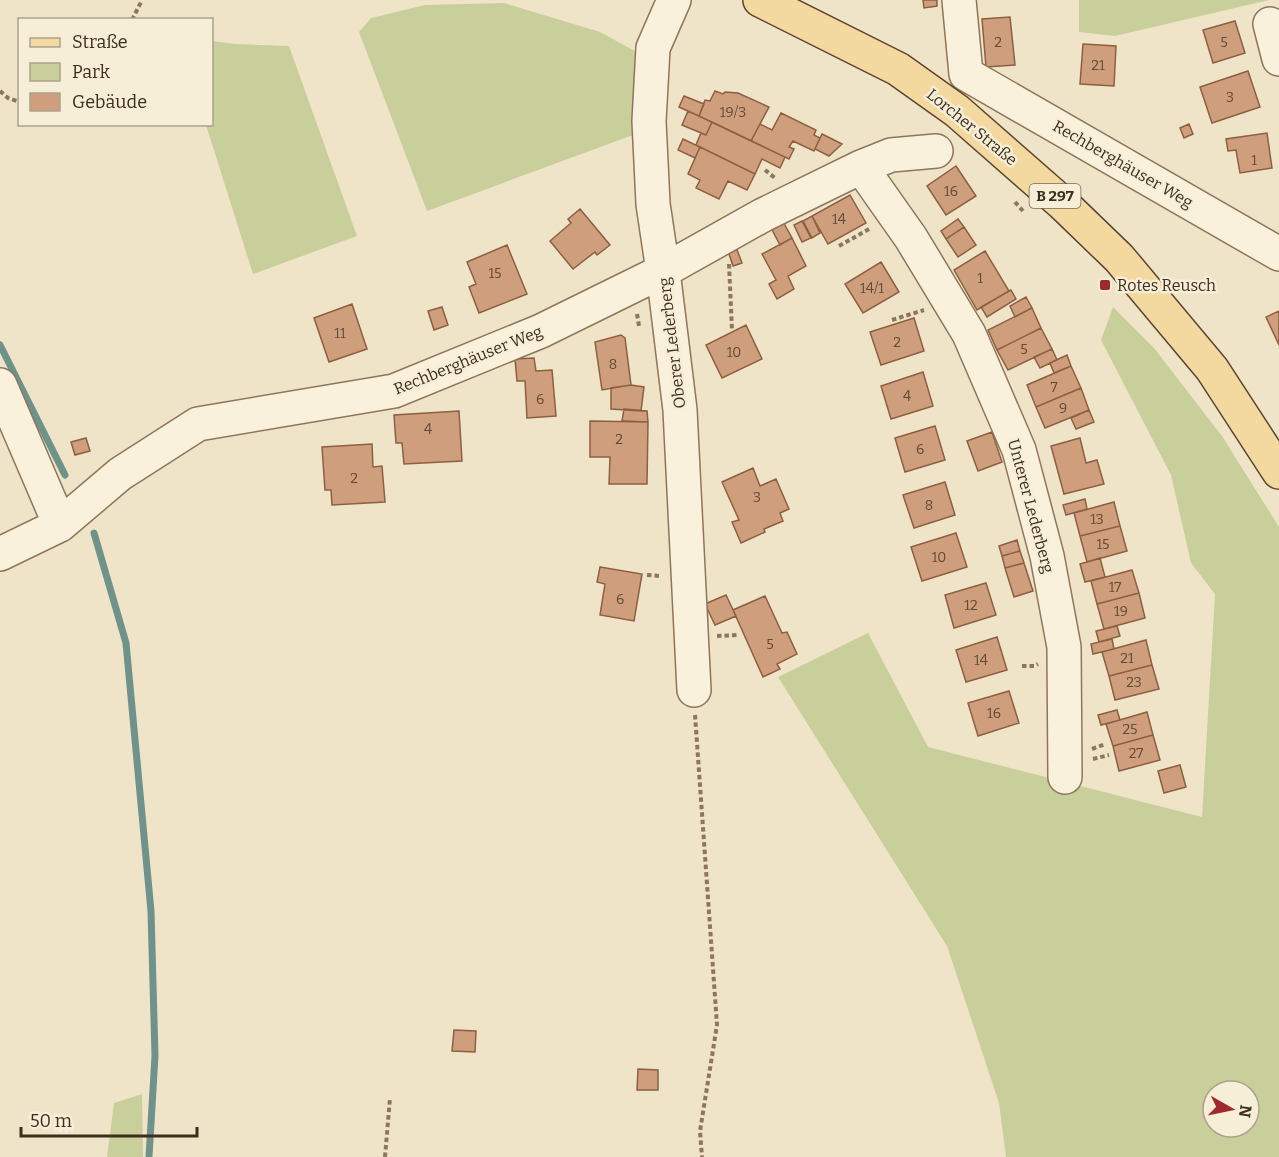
<svg xmlns="http://www.w3.org/2000/svg" width="1279" height="1157" font-family="Bitter,serif">
<style>
.green{fill:#c9cf9b;fill-rule:evenodd}
.lines{fill:none;stroke-linecap:round;stroke-linejoin:round}
.stream{stroke:#6f938a;stroke-width:7}
.building{fill:#cf9f7d;stroke:#8d5f41;stroke-width:1.5}
.minor-casing{stroke:#8d765c;stroke-width:36}
.major-casing{stroke:#5b4430;stroke-width:36}
.path{stroke:#8d765c;stroke-width:4;stroke-dasharray:4.5 3;stroke-linecap:butt}
.minor{stroke:#faf1dc;stroke-width:33}
.major{stroke:#f3d9a0;stroke-width:33}
.poi-dot{fill:#9e2a2b;stroke:#f7eed8;stroke-width:2}
.labels{text-anchor:middle;dominant-baseline:central;stroke-width:5;stroke-linejoin:round;paint-order:stroke}
.number-label{font-size:14px;fill:#624a37}
.shield{fill:#f7eed8;stroke:#756857;stroke-width:1.5}
.shield-label{font-size:15px;font-weight:bold;fill:#3d2e20}
.street-label{font-size:16px;fill:#3d2e20;stroke:#f7eed8}
.poi-label{font-size:16px;fill:#3d2e20;stroke:#f7eed8;text-anchor:start}
</style>
<rect width="100%" height="100%" fill="#f0e4c8"/>
<!-- green -->
<path class="green" d="M1079 0H1269L1115 36 1079 32Z
M504 3 600 32 642 55 633 135 427 211 359 32 371 18 425 5Z
M212 41 235 44 289 46 357 236 253 274 206 125 212 124Z
M1113 307 1154 348 1222 436 1279 527V1157H1006L999 1103 947 946 778 677 868 633 928 747 1202 817 1215 594 1191 563 1171 475 1101 340ZM1213 1091H1249V1127H1213Z
M142 1094 143 1157H107L114 1103Z"/>
<g class="lines">
<!-- stream -->
<path class="stream" d="M0 345 65 475
M94 533 126 643 151 911 155 1056 149 1157"/>
</g>
<!-- building -->
<path class="building" d="M923 0H937V6L924 8Z
M1010 17 1015 65 986 67 982 19Z
M1235 21 1245 53 1213 63 1203 30Z
M1083 44 1116 46 1114 86 1080 84Z
M1248 71 1260 107 1212 123 1200 87Z
M715 91 723 94 725 92 738 93 769 107 751 141 699 116 705 100 710 101Z
M684 96 704 104 699 116 679 107Z
M688 111 712 122 706 135 682 125Z
M781 113 816 130 814 135 820 138 814 151 793 141 789 147 794 149 789 159 751 141 760 124 772 130Z
M712 122 785 157 780 168 762 159 755 174 696 145 701 133 706 135Z
M1189 124 1193 134 1184 138 1180 128Z
M1267 133 1272 168 1240 173 1236 150 1228 151 1226 139Z
M822 134 842 144 829 156 815 149Z
M683 139 700 147 695 158 678 150Z
M700 147 755 174 747 190 728 181 719 199 696 188 700 180 688 174Z
M956 166 976 196 946 215 927 186Z
M850 195 866 223 828 244 812 216Z
M580 209 610 245 597 255 595 252 573 269 550 241 571 223 568 219Z
M812 216 820 233 812 238 803 221Z
M781 218 792 238 780 245 769 224Z
M958 219 964 227 946 239 941 231Z
M802 221 811 238 802 242 794 225Z
M964 227 976 245 958 257 946 239Z
M792 238 806 266 788 276 794 289 777 299 769 284 776 280 762 254Z
M507 245 527 294 479 313 469 287 476 284 467 262Z
M736 247 742 263 733 266 728 251Z
M985 251 1009 291 977 310 954 270Z
M881 262 899 292 863 313 845 284Z
M1011 290 1016 299 987 317 981 307Z
M1026 297 1032 308 1015 317 1010 306Z
M352 304 367 349 329 362 314 318Z
M442 307 448 325 434 330 428 311Z
M1032 308 1041 328 997 350 988 330Z
M1279 311V345L1266 317Z
M914 318 924 351 881 365 870 332Z
M746 325 762 359 722 378 706 345Z
M1041 328 1052 349 1008 370 997 350Z
M621 335 625 338 631 385 602 390 595 342Z
M1052 349 1057 360 1040 368 1034 357Z
M1067 355 1071 366 1054 373 1050 363Z
M534 358 536 371 552 370 556 416 527 418 525 381H517L515 359Z
M1071 366 1081 388 1036 407 1027 385Z
M923 372 933 406 891 419 881 386Z
M631 385 644 387 641 411 611 409V388Z
M1081 388 1089 410 1045 428 1036 407Z
M624 409 647 411 648 422 622 421Z
M1089 410 1094 422 1076 429 1071 418Z
M459 411 462 461 404 464 402 443H396L394 415Z
M590 421 648 422 647 484H609L610 457H590Z
M935 426 945 460 905 472 895 438Z
M992 432 1002 462 978 471 967 441Z
M86 438 90 451 75 455 71 442Z
M1080 438 1086 463 1097 460 1104 484 1064 494 1051 446Z
M372 444 373 467 382 466 385 502 332 505 331 490H325L322 447Z
M753 468 760 486 776 479 789 509 780 513 783 521 764 529 765 532 741 543 732 522 739 520 722 482Z
M945 482 955 515 914 528 903 495Z
M1085 499 1087 509 1066 515 1063 505Z
M1114 502 1120 526 1080 536 1074 513Z
M1120 526 1127 551 1087 562 1080 536Z
M956 533 967 567 922 581 911 547Z
M1017 540 1020 551 1002 556 999 546Z
M1020 551 1024 563 1005 568 1002 556Z
M1100 558 1105 577 1085 582 1080 564Z
M1024 563 1033 591 1014 597 1005 568Z
M600 567 642 574 634 621 600 615 605 584 597 582Z
M1132 570 1139 593 1097 604 1091 581Z
M986 583 996 615 954 628 945 595Z
M1139 593 1145 618 1104 629 1097 604Z
M726 595 736 616 715 625 705 604Z
M765 596 782 633 787 632 797 654 777 664 780 669 763 677 733 610Z
M1117 626 1120 636 1099 642 1096 631Z
M997 637 1007 670 966 682 956 650Z
M1112 639 1114 649 1093 654 1091 644Z
M1146 640 1152 665 1109 676 1102 652Z
M1152 665 1159 689 1115 700 1109 676Z
M1009 691 1019 723 978 736 968 703Z
M1117 710 1120 720 1101 725 1098 715Z
M1147 712 1153 735 1113 746 1106 724Z
M1153 735 1160 760 1119 771 1113 746Z
M1180 765 1186 787 1164 793 1158 771Z
M454 1030 476 1031 475 1052 452 1051Z
M638 1069 658 1070V1090H637Z"/>
<g class="lines">
<defs>
<path id="minor" d="M674 0 653 48 649 121 653 204 663 271 680 410 694 690
M959 0 966 74 1279 254
M1270 24 1279 59
M861 167 911 238 969 334 1019 450 1047 556 1064 647 1065 777
M0 385 60 525
M0 554 60 525 120 474 198 424 394 391 541 331 663 271 763 215 861 167 891 155 936 151"/>
<path id="major" d="M760 0 898 69 957 111 1062 203 1119 258 1212 369 1279 472"/>
</defs>
<!-- minor casing -->
<use href="#minor" class="minor-casing"/>
<!-- major casing -->
<use href="#major" class="major-casing"/>
<!-- path -->
<path class="path" d="M132 20 142 0
M0 91 8 98 20 102
M765 170 775 178
M1015 202 1023 211 1025 209
M839 246 871 228
M729 264 732 330
M637 314 639 326
M892 320 924 310
M647 575 660 576
M717 636 738 635
M1022 666H1034L1038 664
M695 715 717 1025 700 1131 702 1157
M1092 749 1106 744
M1093 759 1109 755
M385 1157 390 1098"/>
<!-- minor -->
<use href="#minor" class="minor"/>
<!-- major -->
<use href="#major" class="major"/>
</g>
<!-- markers -->
<rect class="poi-dot" x="1099" y="279" width="12" height="12" rx="3"/>
<g class="labels">
<!-- number labels -->
<g class="number-label">
<text x="998" y="42">2</text>
<text x="1224" y="42">5</text>
<text x="1098" y="65">21</text>
<text x="1230" y="97">3</text>
<text x="733" y="112">19/3</text>
<text x="1254" y="160">1</text>
<text x="951" y="191">16</text>
<text x="839" y="219">14</text>
<text x="495" y="273">15</text>
<text x="980" y="278">1</text>
<text x="872" y="288">14/1</text>
<text x="340" y="333">11</text>
<text x="897" y="342">2</text>
<text x="1024" y="349">5</text>
<text x="734" y="352">10</text>
<text x="613" y="364">8</text>
<text x="1054" y="387">7</text>
<text x="907" y="396">4</text>
<text x="540" y="399">6</text>
<text x="1063" y="408">9</text>
<text x="428" y="429">4</text>
<text x="619" y="439">2</text>
<text x="920" y="449">6</text>
<text x="354" y="478">2</text>
<text x="757" y="497">3</text>
<text x="929" y="505">8</text>
<text x="1097" y="519">13</text>
<text x="1103" y="544">15</text>
<text x="939" y="557">10</text>
<text x="1115" y="587">17</text>
<text x="620" y="599">6</text>
<text x="971" y="605">12</text>
<text x="1121" y="611">19</text>
<text x="770" y="644">5</text>
<text x="1127" y="658">21</text>
<text x="981" y="660">14</text>
<text x="1134" y="682">23</text>
<text x="994" y="713">16</text>
<text x="1130" y="729">25</text>
<text x="1136" y="753">27</text>
</g>
<!-- shield labels -->
<rect class="shield" x="1029.5" y="184" width="51" height="24" rx="4.5"/>
<g class="shield-label">
<text x="1055" y="196">B 297</text>
</g>
<!-- street labels -->
<g class="street-label">
<text transform="translate(972 127) rotate(39)">Lorcher Straße</text>
<text transform="translate(1123 164) rotate(30)">Rechberghäuser Weg</text>
<text transform="translate(672 343) rotate(-97)">Oberer Lederberg</text>
<text transform="translate(468 360) rotate(-22)">Rechberghäuser Weg</text>
<text transform="translate(1031 506) rotate(75)">Unterer Lederberg</text>
</g>
<!-- poi labels -->
<g class="poi-label">
<text x="1117" y="285">Rotes Reusch</text>
</g>
</g>
<!-- legend -->
<rect x="18" y="18" width="195" height="108" fill="#f7eed8" stroke="#ada18e" stroke-width="1.5"/>
<rect x="30" y="38" width="30" height="9" fill="#f3d9a0" stroke="#ada18e" stroke-width="1.5"/>
<text x="72" y="48" font-size="18" fill="#3d2e20">Straße</text>
<rect x="30" y="63" width="30" height="18" fill="#c9cf9b" stroke="#ada18e" stroke-width="1.5"/>
<text x="72" y="78" font-size="18" fill="#3d2e20">Park</text>
<rect x="30" y="93" width="30" height="18" fill="#cf9f7d" stroke="#ada18e" stroke-width="1.5"/>
<text x="72" y="108" font-size="18" fill="#3d2e20">Gebäude</text>
<!-- north arrow -->
<g transform="translate(1231 1109) rotate(99)"><circle r="28" fill="#f7eed8" stroke="#ada18e" stroke-width="1.5"/>
<path d="M0-4.5L10 22L0 15L-10 22Z" fill="#9e2a2b"/>
<text y="-9" font-size="16" font-weight="bold" text-anchor="middle" fill="#3d2e20">N</text>
</g>
<!-- scale -->
<path d="M21 1127v9h176v-9" fill="none" stroke="#3d2e20" stroke-width="3"/>
<text x="30" y="1127" font-size="18" fill="#3d2e20" stroke="#f7eed8" stroke-width="4.5" paint-order="stroke">50 m</text>
</svg>
